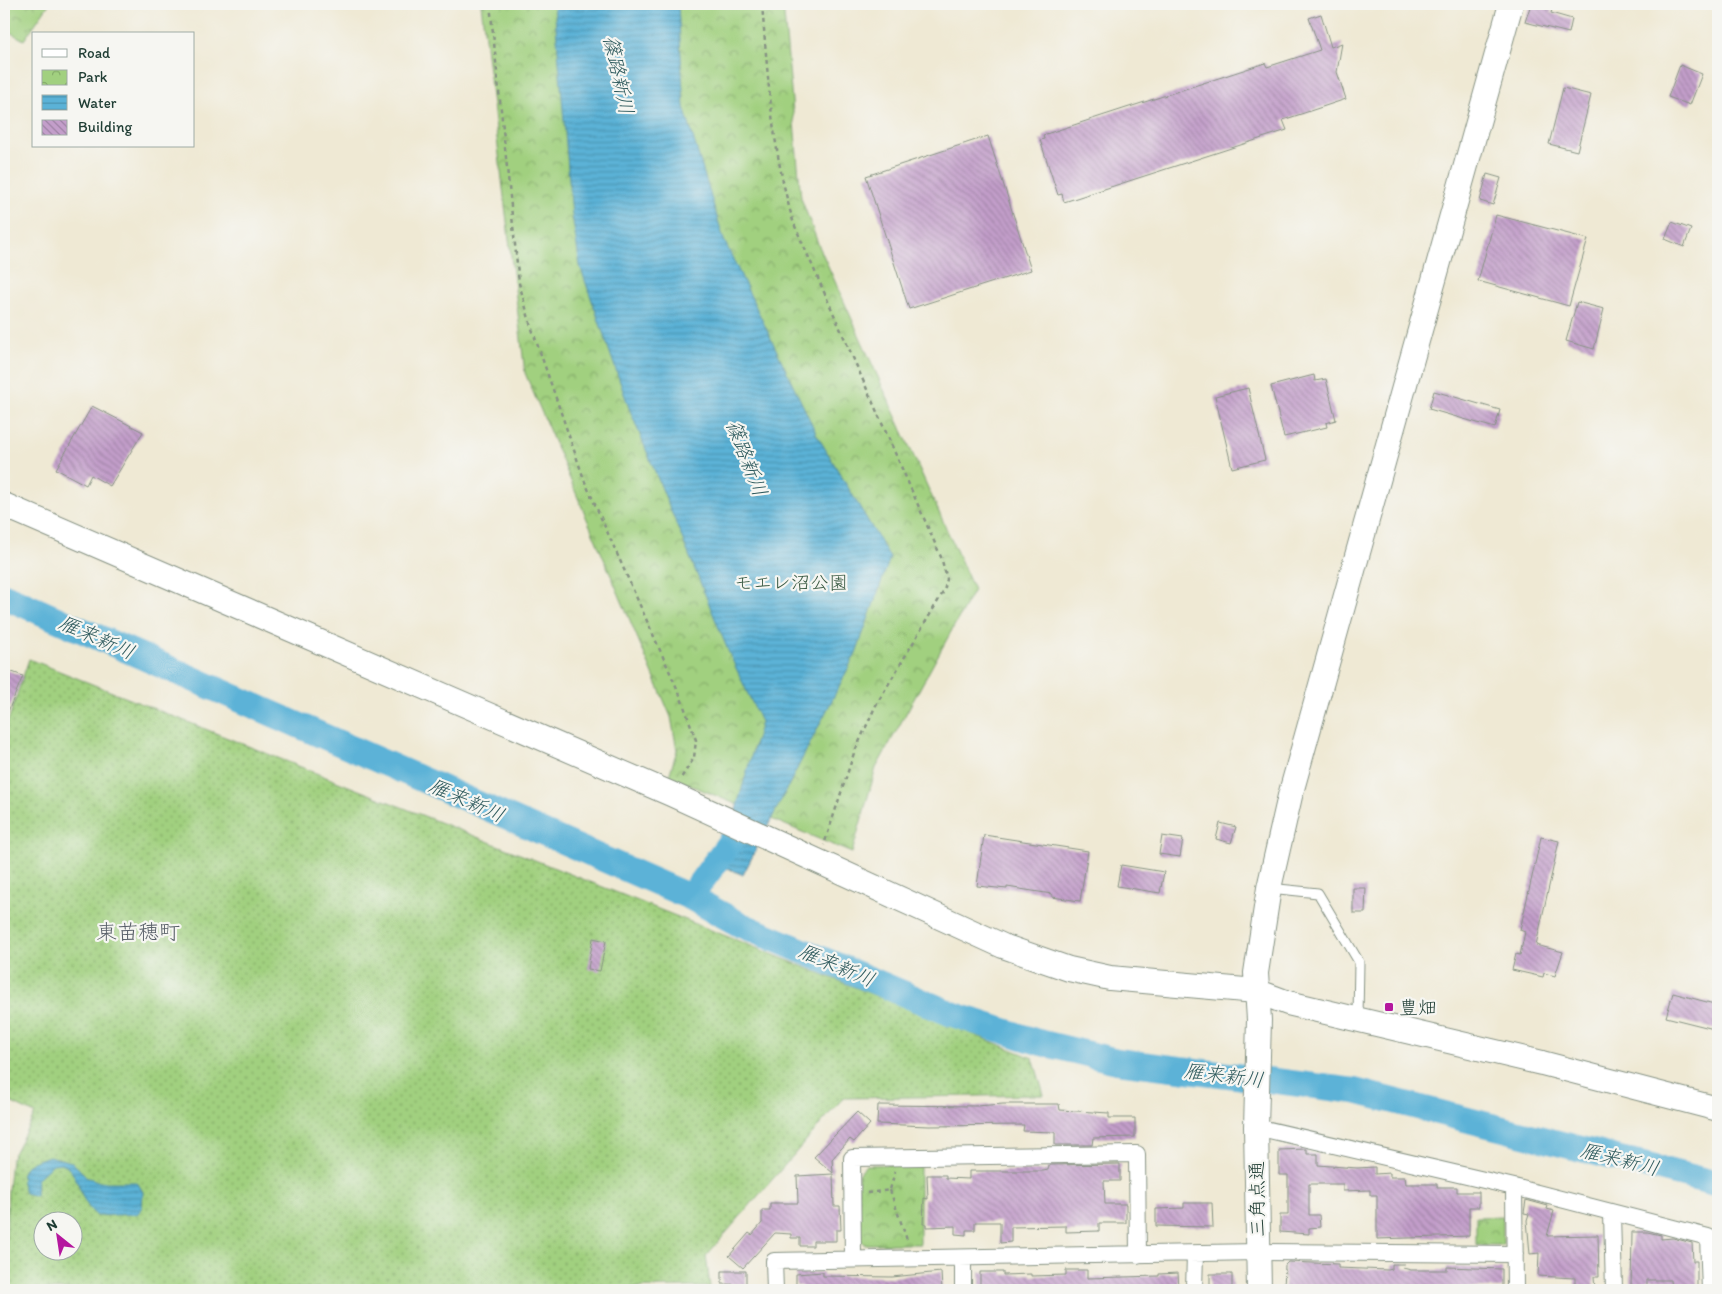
<svg xmlns="http://www.w3.org/2000/svg" width="1722" height="1294" font-family="Itim,'Klee One',sans-serif">
<style>
.grass{fill:url(#grass-dots);stroke:#60865a;fill-rule:evenodd}
.park{fill:url(#park-crowns);stroke:#60865a}
.water{fill:url(#water-rules);stroke:#3d7886}
.lines{fill:none;stroke-linecap:round;stroke-linejoin:round}
.river{stroke:#5bb2d7;stroke-width:26}
.building{fill:url(#building-back-hatch)}
.lane-casing{stroke:#879384;stroke-width:11}
.street-casing{stroke:#879384;stroke-width:18}
.secondary-casing{stroke:#879384;stroke-width:26}
.path{stroke:#879384;stroke-width:2.5;stroke-dasharray:4 4;stroke-linecap:butt}
.lane{stroke:#fff;stroke-width:9}
.street{stroke:#fff;stroke-width:16}
.secondary{stroke:#fff;stroke-width:24}
.poi-dot{fill:#b5179e;stroke:#f6f6f2;stroke-width:2}
.labels{text-anchor:middle;dominant-baseline:central;stroke-width:4.5;stroke-linejoin:round;paint-order:stroke}
.park-label{font-size:19px;fill:#395a43;stroke:#f6f6f2}
.poi-label{font-size:19px;fill:#1f3d34;stroke:#f6f6f2;text-anchor:start}
.street-label{font-size:19px;fill:#1f3d34;stroke:#f6f6f2}
.water-label{font-size:20px;font-style:italic;fill:#2e5a5d;stroke:#f6f6f2}
.quarter-label{font-size:21px;fill:#585f68;stroke:#f6f6f2}
</style>
<defs>
<pattern id="grass-dots" width="8" height="8" patternUnits="userSpaceOnUse" patternTransform="scale(1.25)"><rect width="8" height="8" fill="#a1d07f"/><path d="M2 2h.1M6 6h.1" fill="none" stroke="#83aa69" stroke-width="1.8" stroke-linecap="round"/></pattern>
<pattern id="park-crowns" width="20" height="18" patternUnits="userSpaceOnUse" patternTransform="scale(1.25)"><rect width="20" height="18" fill="#a1d07f"/><path d="M2 6a3 3 0 1 1 6 0M12 15a3 3 0 1 1 6 0" fill="none" stroke="#83aa69"/></pattern>
<pattern id="water-rules" width="6" height="5" patternUnits="userSpaceOnUse" patternTransform="scale(1.25)"><rect width="6" height="5" fill="#5bb2d7"/><path d="M0 2.5h6" fill="none" stroke="#4b92af"/></pattern>
<pattern id="building-back-hatch" width="6" height="6" patternUnits="userSpaceOnUse" patternTransform="scale(1.25)"><rect width="6" height="6" fill="#c39eca"/><path d="M-1 5l2 2M0 0l6 6M5-1l2 2" fill="none" stroke="#9e82a5"/></pattern>
</defs>
<rect width="100%" height="100%" fill="#f6f6f2"/>
<filter id="ink" filterUnits="userSpaceOnUse"><feTurbulence type="fractalNoise" baseFrequency=".02" numOctaves="2"/><feDisplacementMap in="SourceGraphic" scale="10" xChannelSelector="R" yChannelSelector="G"/><feConvolveMatrix kernelMatrix="1 2 1 2 8 2 1 2 1" color-interpolation-filters="sRGB"/></filter>
<filter id="wash" filterUnits="userSpaceOnUse"><feTurbulence type="fractalNoise" baseFrequency=".0096" numOctaves="4" result="noise"/><feDisplacementMap in="SourceGraphic" scale="20" xChannelSelector="R" yChannelSelector="G"/><feGaussianBlur stdDeviation="1.12" result="paint"/><feColorMatrix in="noise" values="0 0 0 0 0 0 0 0 0 0 0 0 0 0 0 0 0 1.4 0 .05"/><feComposite in="paint" operator="in"/></filter>
<g filter="url(#wash)">
<rect width="100%" height="100%" fill="#efe9d4"/>
<!-- grass -->
<path class="grass" d="M29 659 1033 1058 1044 1095 843 1098 706 1256 710 1287 4 1290 8 1190 11 1159 35 1114 4 1099V733ZM42 1222H72V1252H42Z"/>
<!-- park -->
<path class="park" d="M4 4H49L24 40 4 29Z
M481 4H783L801 198 819 246 974 590 876 768 852 853 669 776 677 750 671 717 525 373Z
M920 1164V1244H864L858 1238V1174L866 1165Z
M1503 1216V1245H1476V1217Z"/>
<!-- water -->
<path class="water" d="M554 4H678L684 107 724 240 817 435 890 558 856 653 743 875 720 865 761 722 729 653 629 408 580 266 572 215Z
M49 1156 72 1162 87 1177 100 1182H137L143 1192 142 1209 137 1214 97 1216C75 1197 84 1178 62 1163L53 1164 37 1179 36 1196 25 1193C15 1167 27 1164 49 1156Z"/>
<g class="lines">
<!-- river -->
<path class="river" d="M4 596 690 897 741 925 952 1014 1038 1042 1117 1061 1355 1091 1718 1184
M690 897 744 823"/>
</g>
<g id="blocks">
<!-- building -->
<path class="building" d="M1531 4 1552 10 1551 13 1572 19 1569 33 1525 22Z
M1321 14 1331 47 1342 43 1337 72 1346 99 1283 120 1287 130 1064 202 1062 194 1058 195 1040 140 1044 139 1043 135 1265 63 1267 67 1320 50 1309 18Z
M1680 65 1702 74 1690 105 1668 97Z
M1563 88 1591 95 1577 151 1549 144Z
M988 136 1031 270 909 309 866 176Z
M1487 174 1501 178 1493 205 1480 201Z
M1496 215 1588 239 1569 306 1478 281Z
M1672 222 1691 229 1684 247 1665 239Z
M1577 302 1604 309 1594 349 1566 341Z
M1314 375 1315 381 1326 379 1336 420 1326 423 1327 427 1284 437 1271 386Z
M1248 388 1265 460 1232 468 1215 396Z
M1434 391 1500 410 1495 428 1429 409Z
M92 406 143 432 110 486 91 475 86 485 56 469Z
M4 669 23 676 4 721Z
M1220 823 1236 827 1231 843 1216 839Z
M984 835 1088 851 1080 901 1052 897V894L1007 887V889L977 886Z
M1162 836 1183 839 1180 857 1159 854Z
M1541 837 1559 841 1536 945 1563 952 1555 976 1544 973 1543 977 1512 970 1516 954 1520 955 1525 932 1520 930Z
M1121 865 1164 872 1160 893 1117 886Z
M1353 888H1366L1365 913H1353Z
M593 938 606 941 600 971 588 969Z
M1673 993 1718 1005V1030L1666 1017Z
M1003 1104H1059L1060 1110 1109 1113V1118H1135V1137L1093 1138 1092 1145H1055V1132L1023 1131 1024 1125 929 1126 877 1124 878 1105 976 1106Z
M857 1112 870 1124 854 1142 850 1139 832 1159 833 1173 814 1157Z
M1307 1149V1154H1318V1165L1357 1168 1375 1167V1174L1390 1173V1177H1405L1406 1184H1437V1187H1457V1192H1479V1207H1469V1236L1377 1239V1195H1370V1190L1343 1191V1184H1309V1215H1319L1320 1227 1309 1228V1234L1280 1232V1215H1288V1175H1279V1150Z
M1120 1164V1181H1104L1105 1204H1126V1223H1099V1231L1066 1232V1226L1011 1227V1242L1000 1243V1222H975V1230H966V1235L955 1234V1226L927 1227V1224H923L924 1198 928 1199 927 1175H946V1178L969 1179V1171H1043L1048 1170 1049 1165Z
M833 1174 834 1206H840L841 1230H836V1241H813V1246H800V1238H791V1234L775 1233 743 1268 729 1256 749 1233 752 1235 762 1223V1210H770V1203H798L797 1176Z
M1526 1200 1548 1206 1547 1209 1554 1211 1547 1236 1598 1235 1599 1277H1594L1595 1290H1575V1278L1538 1276 1539 1253 1530 1254 1527 1220 1529 1214 1524 1213Z
M1184 1203H1212L1213 1227 1156 1226V1209L1184 1208Z
M1632 1232H1647L1661 1235V1239L1673 1238 1692 1243 1693 1261H1697V1290H1671L1670 1280H1647V1290H1631Z
M1288 1262 1338 1264V1268L1388 1270 1392 1269V1264H1404L1403 1268 1411 1270H1447V1267L1502 1269V1288L1284 1290 1285 1265Z
M1066 1270H1087V1278L1159 1276V1274L1178 1273 1179 1290 980 1288V1272H1003V1275L1031 1274V1276L1066 1275Z
M722 1271H746V1285L722 1284Z
M823 1272V1276L892 1277 941 1272 942 1290H802V1286H796V1274Z
M1210 1274H1232V1290H1210Z"/>
</g>
</g>
<g filter="url(#ink)">
<use href="#blocks" fill-opacity="0" stroke="#879384" stroke-width="1"/>
<g class="lines">
<defs>
<path id="lane" d="M1269 888 1318 893 1359 962 1358 1017"/>
<path id="street" d="M1256 1127 1514 1187 1708 1237 1710 1290
M1514 1187 1515 1290
M1612 1213 1614 1290
M853 1259 852 1158 1137 1154 1138 1255
M963 1259V1290
M775 1290 774 1261 1258 1252 1515 1254
M1194 1290 1195 1254"/>
<path id="secondary" d="M4 505 671 794 1003 946 1069 969 1110 978 1256 991 1288 1003 1542 1063 1718 1109
M1259 1290 1256 1127 1259 1020 1256 973 1269 888 1290 796 1511 4"/>
</defs>
<!-- lane casing -->
<use href="#lane" class="lane-casing"/>
<!-- street casing -->
<use href="#street" class="street-casing"/>
<!-- secondary casing -->
<use href="#secondary" class="secondary-casing"/>
<!-- path -->
<path class="path" d="M490 4 519 283 531 326 585 482 680 695 696 740 694 758 681 778
M762 4C768 78 772 152 794 224L941 557 947 579 944 591 876 705 854 753 824 845
M890 1190 908 1243
M867 1193 890 1190 895 1171"/>
<!-- lane -->
<use href="#lane" class="lane"/>
<!-- street -->
<use href="#street" class="street"/>
<!-- secondary -->
<use href="#secondary" class="secondary"/>
</g>
</g>
<!-- markers -->
<rect class="poi-dot" x="1384" y="1002" width="10" height="10" rx="2.5"/>
<g class="labels">
<!-- park labels -->
<g class="park-label">
<text x="791" y="582">モエレ沼公園</text>
</g>
<!-- poi labels -->
<g class="poi-label">
<text x="1399" y="1007">豊畑</text>
</g>
<!-- street labels -->
<g class="street-label">
<text transform="translate(1257 1199) rotate(-91)">三角点通</text>
</g>
<!-- water labels -->
<g class="water-label">
<text transform="translate(619 75) rotate(78)">篠路新川</text>
<text transform="translate(747 458) rotate(69)">篠路新川</text>
<text transform="translate(97 637) rotate(24)">雁来新川</text>
<text transform="translate(467 800) rotate(24)">雁来新川</text>
<text transform="translate(837 965) rotate(23)">雁来新川</text>
<text transform="translate(1224 1075) rotate(7)">雁来新川</text>
<text transform="translate(1620 1159) rotate(14)">雁来新川</text>
</g>
<!-- quarter labels -->
<g class="quarter-label">
<text x="138" y="931">東苗穂町</text>
</g>
</g>
<!-- margin -->
<rect width="1722" height="1294" fill="none" stroke="#f6f6f2" stroke-width="20"/>
<!-- legend -->
<rect x="32" y="32" width="162" height="115" fill="#f6f6f2" stroke="#a0aca6"/>
<rect x="42" y="49" width="25" height="8" fill="#ffffff" stroke="#a0aca6"/>
<text x="78" y="58" font-size="15" fill="#1f3d34">Road</text>
<rect x="42" y="70" width="25" height="15" fill="url(#park-crowns)" stroke="#a0aca6"/>
<text x="78" y="82" font-size="15" fill="#1f3d34">Park</text>
<rect x="42" y="95" width="25" height="15" fill="url(#water-rules)" stroke="#a0aca6"/>
<text x="78" y="108" font-size="15" fill="#1f3d34">Water</text>
<rect x="42" y="120" width="25" height="15" fill="url(#building-back-hatch)" stroke="#a0aca6"/>
<text x="78" y="132" font-size="15" fill="#1f3d34">Building</text>
<!-- north arrow -->
<g transform="translate(58 1236) rotate(330)"><circle r="24" fill="#f6f6f2" stroke="#a0aca6"/>
<path d="M0-4L9 19L0 12L-9 19Z" fill="#b5179e"/>
<text y="-8" font-size="14" font-weight="bold" text-anchor="middle" fill="#1f3d34">N</text>
</g>
</svg>
